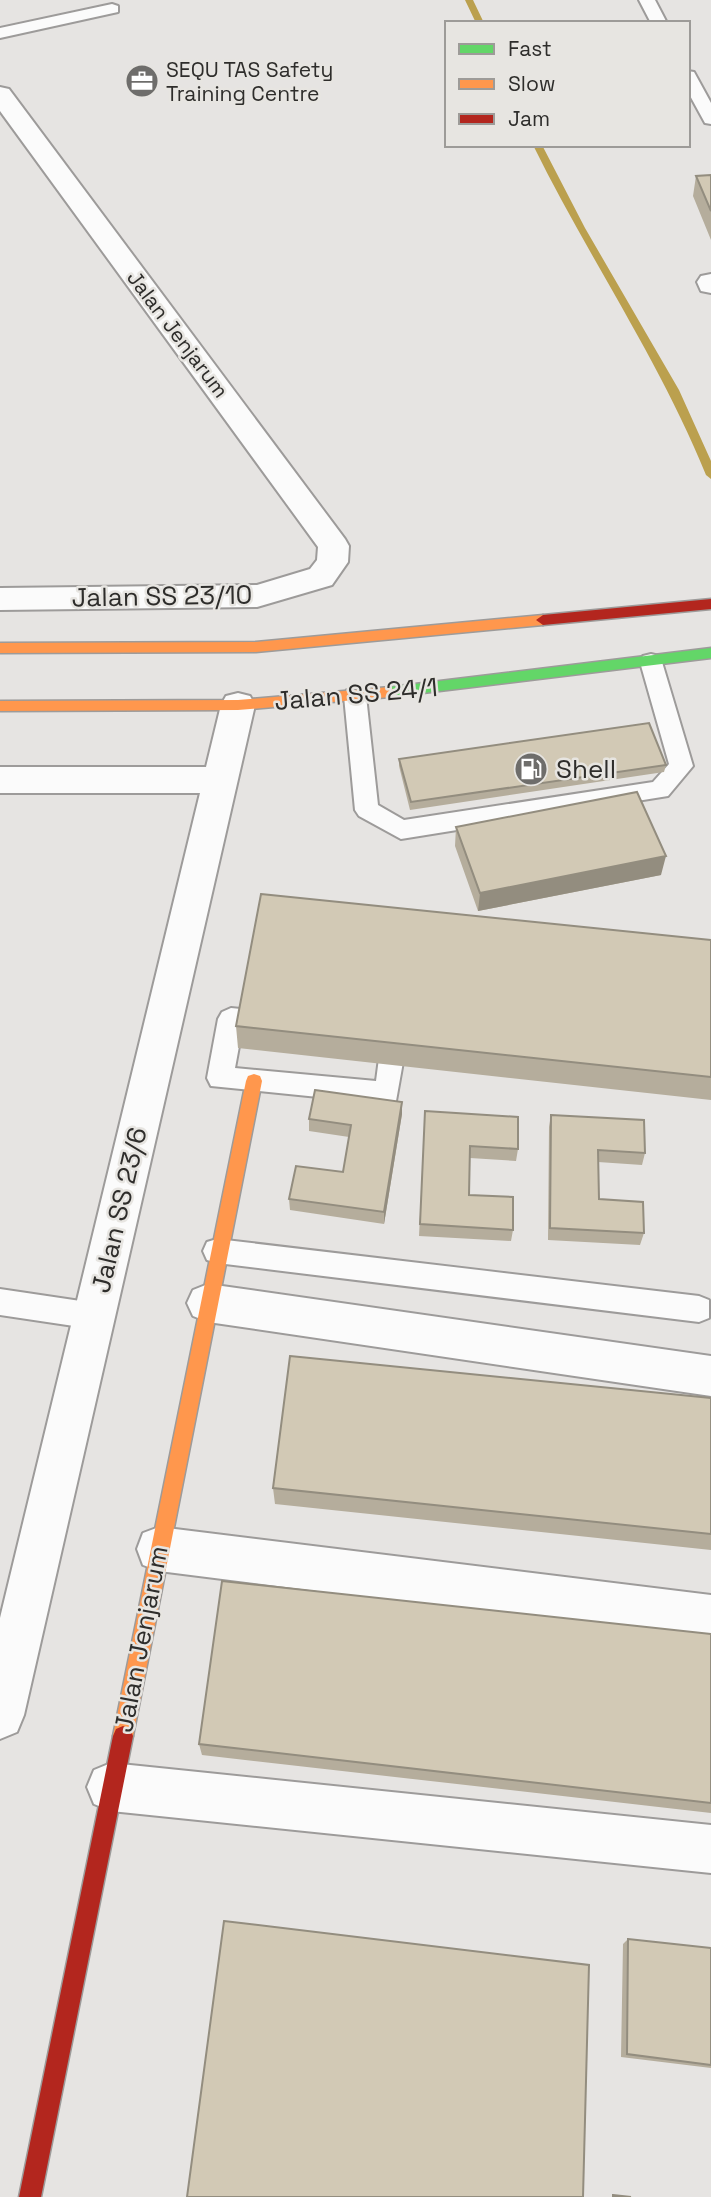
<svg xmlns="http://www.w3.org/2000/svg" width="711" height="2197" font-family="'Space Grotesk',sans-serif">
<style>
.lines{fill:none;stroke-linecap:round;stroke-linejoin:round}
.stream{fill:#bba04e;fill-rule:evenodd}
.lane-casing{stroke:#9d9b9a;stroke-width:4}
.street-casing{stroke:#9d9b9a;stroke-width:4}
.fast-casing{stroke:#9d9b9a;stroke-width:3}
.slow-casing{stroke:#9d9b9a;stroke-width:3}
.jam-casing{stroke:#9d9b9a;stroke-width:3}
.lane{fill:#fbfbfb;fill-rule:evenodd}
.street{fill:#fbfbfb;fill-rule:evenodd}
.fast{fill:#63d668;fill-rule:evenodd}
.slow{fill:#ff974d;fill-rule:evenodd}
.jam{fill:#b3261e;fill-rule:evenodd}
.wall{fill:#b5ad9c}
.shaded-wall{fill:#938d7f}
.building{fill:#d2c9b5;stroke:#938d7f;stroke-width:2}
.labels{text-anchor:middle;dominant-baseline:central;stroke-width:5;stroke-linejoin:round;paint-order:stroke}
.far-poi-label{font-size:21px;fill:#2e2d2b;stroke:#e7e5e1;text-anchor:start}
.far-street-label{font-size:21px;fill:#2e2d2b;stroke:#e7e5e1}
.street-label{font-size:26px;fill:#2e2d2b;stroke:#e7e5e1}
.poi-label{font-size:26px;fill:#2e2d2b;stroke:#e7e5e1;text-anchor:start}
</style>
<rect width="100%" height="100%" fill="#e6e4e2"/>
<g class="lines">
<!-- stream -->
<path class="stream" d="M465 0H473L484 23H476Z
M533 145H542L585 228 679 390 711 461V479L706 475C659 359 588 257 533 145Z"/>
<defs>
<path id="lane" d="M639 0H655L667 23H651Z
M112 4 118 6V12L0 38V28Z
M688 71 694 72 711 103V124L705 123 688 92Z
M651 654 659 656 662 662 693 766 668 796 401 839 359 816 355 810 344 696 347 690H363L366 696 378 805 404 820 653 782 669 764 640 662 643 656Z
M231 1008 404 1026 408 1034 396 1101 387 1104 211 1086 207 1078 218 1019 222 1012ZM242 1030 381 1043 376 1081 235 1068Z
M217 1239 699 1296 709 1300V1318L699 1322 217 1263 207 1260 203 1251 207 1242Z
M0 1289 94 1303 104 1307 108 1316 104 1325 94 1329 0 1315Z"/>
<path id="street" d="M0 87 9 89 345 539 349 546 348 562 332 585 257 607 0 610V588L257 585 310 569 317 560 318 547 0 111Z
M711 274V293L701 291 697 282 701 276Z
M238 693 250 696 255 705 24 1715 17 1732 0 1739V1618L200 793H0V767H206L221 705 226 696Z
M208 1284 711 1356V1396L208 1322 193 1316 187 1303 193 1290Z
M159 1527 711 1595V1641L159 1571 143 1565 137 1549 143 1533Z
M111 1763 711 1825V1873L111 1811 94 1804 87 1787 94 1770Z"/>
<path id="fast" d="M711 648V658L390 697 383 692 390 687Z"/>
<path id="slow" d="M543 615 550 620 543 625 256 652 0 653V643L256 642Z
M390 687 397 692 390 697 238 710 0 711V701L238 700Z
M254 1074 260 1076 262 1081 133 1736 130 1743 123 1746 116 1743 113 1736 246 1081 248 1076Z"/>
<path id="jam" d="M711 599V609L543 625 536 620 543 615Z
M123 1726 130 1729 133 1736 41 2197H19L113 1736 116 1729Z"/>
</defs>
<!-- lane casing -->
<use href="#lane" class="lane-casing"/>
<!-- street casing -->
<use href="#street" class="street-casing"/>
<!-- fast casing -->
<use href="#fast" class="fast-casing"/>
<!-- slow casing -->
<use href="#slow" class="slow-casing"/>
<!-- jam casing -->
<use href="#jam" class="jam-casing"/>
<!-- lane -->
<use href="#lane" class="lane"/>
<!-- street -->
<use href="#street" class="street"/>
<!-- fast -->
<use href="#fast" class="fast"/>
<!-- slow -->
<use href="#slow" class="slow"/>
<!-- jam -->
<use href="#jam" class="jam"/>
</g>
<!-- wall -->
<path class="wall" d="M711 175V240L693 196 696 176Z
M399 759 666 765 664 772 410 810 399 766Z
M456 827 661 875 478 911 455 846Z
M711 940V1100L238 1048 236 1026Z
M402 1102V1114L384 1224 290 1210 289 1199 343 1172 349 1137 309 1131V1119Z
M425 1111 518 1149 516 1161 470 1158 469 1195 513 1230 511 1241 419 1236Z
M551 1115 645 1153 642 1165 598 1162 599 1199 644 1233 640 1245 548 1240 549 1127Z
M711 1398V1550L275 1504 273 1488Z
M711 1634V1813L202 1755 199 1744Z
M628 1939 711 1948V2068L621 2057 623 1944Z"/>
<!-- shaded-wall -->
<path class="shaded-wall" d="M666 856 661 875 478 911 480 893Z
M402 1102V1114L384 1224V1212Z"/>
<!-- building -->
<path class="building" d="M711 175V211L696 176Z
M649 723 666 765 411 802 399 759Z
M637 792 666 856 480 893 456 827Z
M261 894 711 940V1077L236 1026Z
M315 1090 402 1102 384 1212 289 1199 296 1166 343 1172 351 1125 309 1119Z
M425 1111 518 1117V1149L470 1146 469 1195 513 1197V1230L420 1224Z
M551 1115 644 1120 645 1153 598 1150 599 1199 643 1202 644 1233 550 1228Z
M290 1356 711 1398V1534L273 1488Z
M222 1581 711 1634V1803L199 1744Z
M224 1921 589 1965 583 2197H187Z
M628 1939 711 1948V2065L627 2054Z
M613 2195 631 2197H613Z"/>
<!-- icons -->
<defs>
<symbol id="office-disc" viewBox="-11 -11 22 22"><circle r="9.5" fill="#6e6d6b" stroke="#e7e5e1"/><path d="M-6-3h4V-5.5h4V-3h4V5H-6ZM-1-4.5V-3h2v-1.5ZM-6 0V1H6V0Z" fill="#fff"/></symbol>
<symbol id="fuel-disc" viewBox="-11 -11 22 22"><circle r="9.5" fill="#6e6d6b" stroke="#e7e5e1"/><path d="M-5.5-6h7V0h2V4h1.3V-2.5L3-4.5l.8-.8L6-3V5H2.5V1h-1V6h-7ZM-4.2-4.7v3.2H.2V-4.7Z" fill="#fff"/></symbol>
</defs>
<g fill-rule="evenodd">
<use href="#office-disc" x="123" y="62" width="38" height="38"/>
<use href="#fuel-disc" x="512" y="750" width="38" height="38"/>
</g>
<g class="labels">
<!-- far-poi labels -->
<g class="far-poi-label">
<text x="166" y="69">SEQU TAS Safety<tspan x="166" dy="24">Training Centre</tspan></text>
</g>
<!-- far-street labels -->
<g class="far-street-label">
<text transform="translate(178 334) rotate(53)">Jalan Jenjarum</text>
</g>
<!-- street labels -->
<g class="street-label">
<text transform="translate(162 596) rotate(-1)">Jalan SS 23/10</text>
<text transform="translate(356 694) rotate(-5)">Jalan SS 24/1</text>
<text transform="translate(119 1210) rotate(-77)">Jalan SS 23/6</text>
<text transform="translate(141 1639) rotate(-79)">Jalan Jenjarum</text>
</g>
<!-- poi labels -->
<g class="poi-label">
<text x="556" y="769">Shell</text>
</g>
</g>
<!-- legend -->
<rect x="445" y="21" width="245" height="126" fill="#e7e5e1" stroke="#9d9b98" stroke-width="2"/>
<rect x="459" y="44" width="35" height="10" fill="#63d668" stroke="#9d9b98" stroke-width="2"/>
<text x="508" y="56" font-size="21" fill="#2e2d2b">Fast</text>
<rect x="459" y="79" width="35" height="10" fill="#ff974d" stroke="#9d9b98" stroke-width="2"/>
<text x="508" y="91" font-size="21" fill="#2e2d2b">Slow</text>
<rect x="459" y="114" width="35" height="10" fill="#b3261e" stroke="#9d9b98" stroke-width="2"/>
<text x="508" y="126" font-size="21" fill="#2e2d2b">Jam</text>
</svg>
